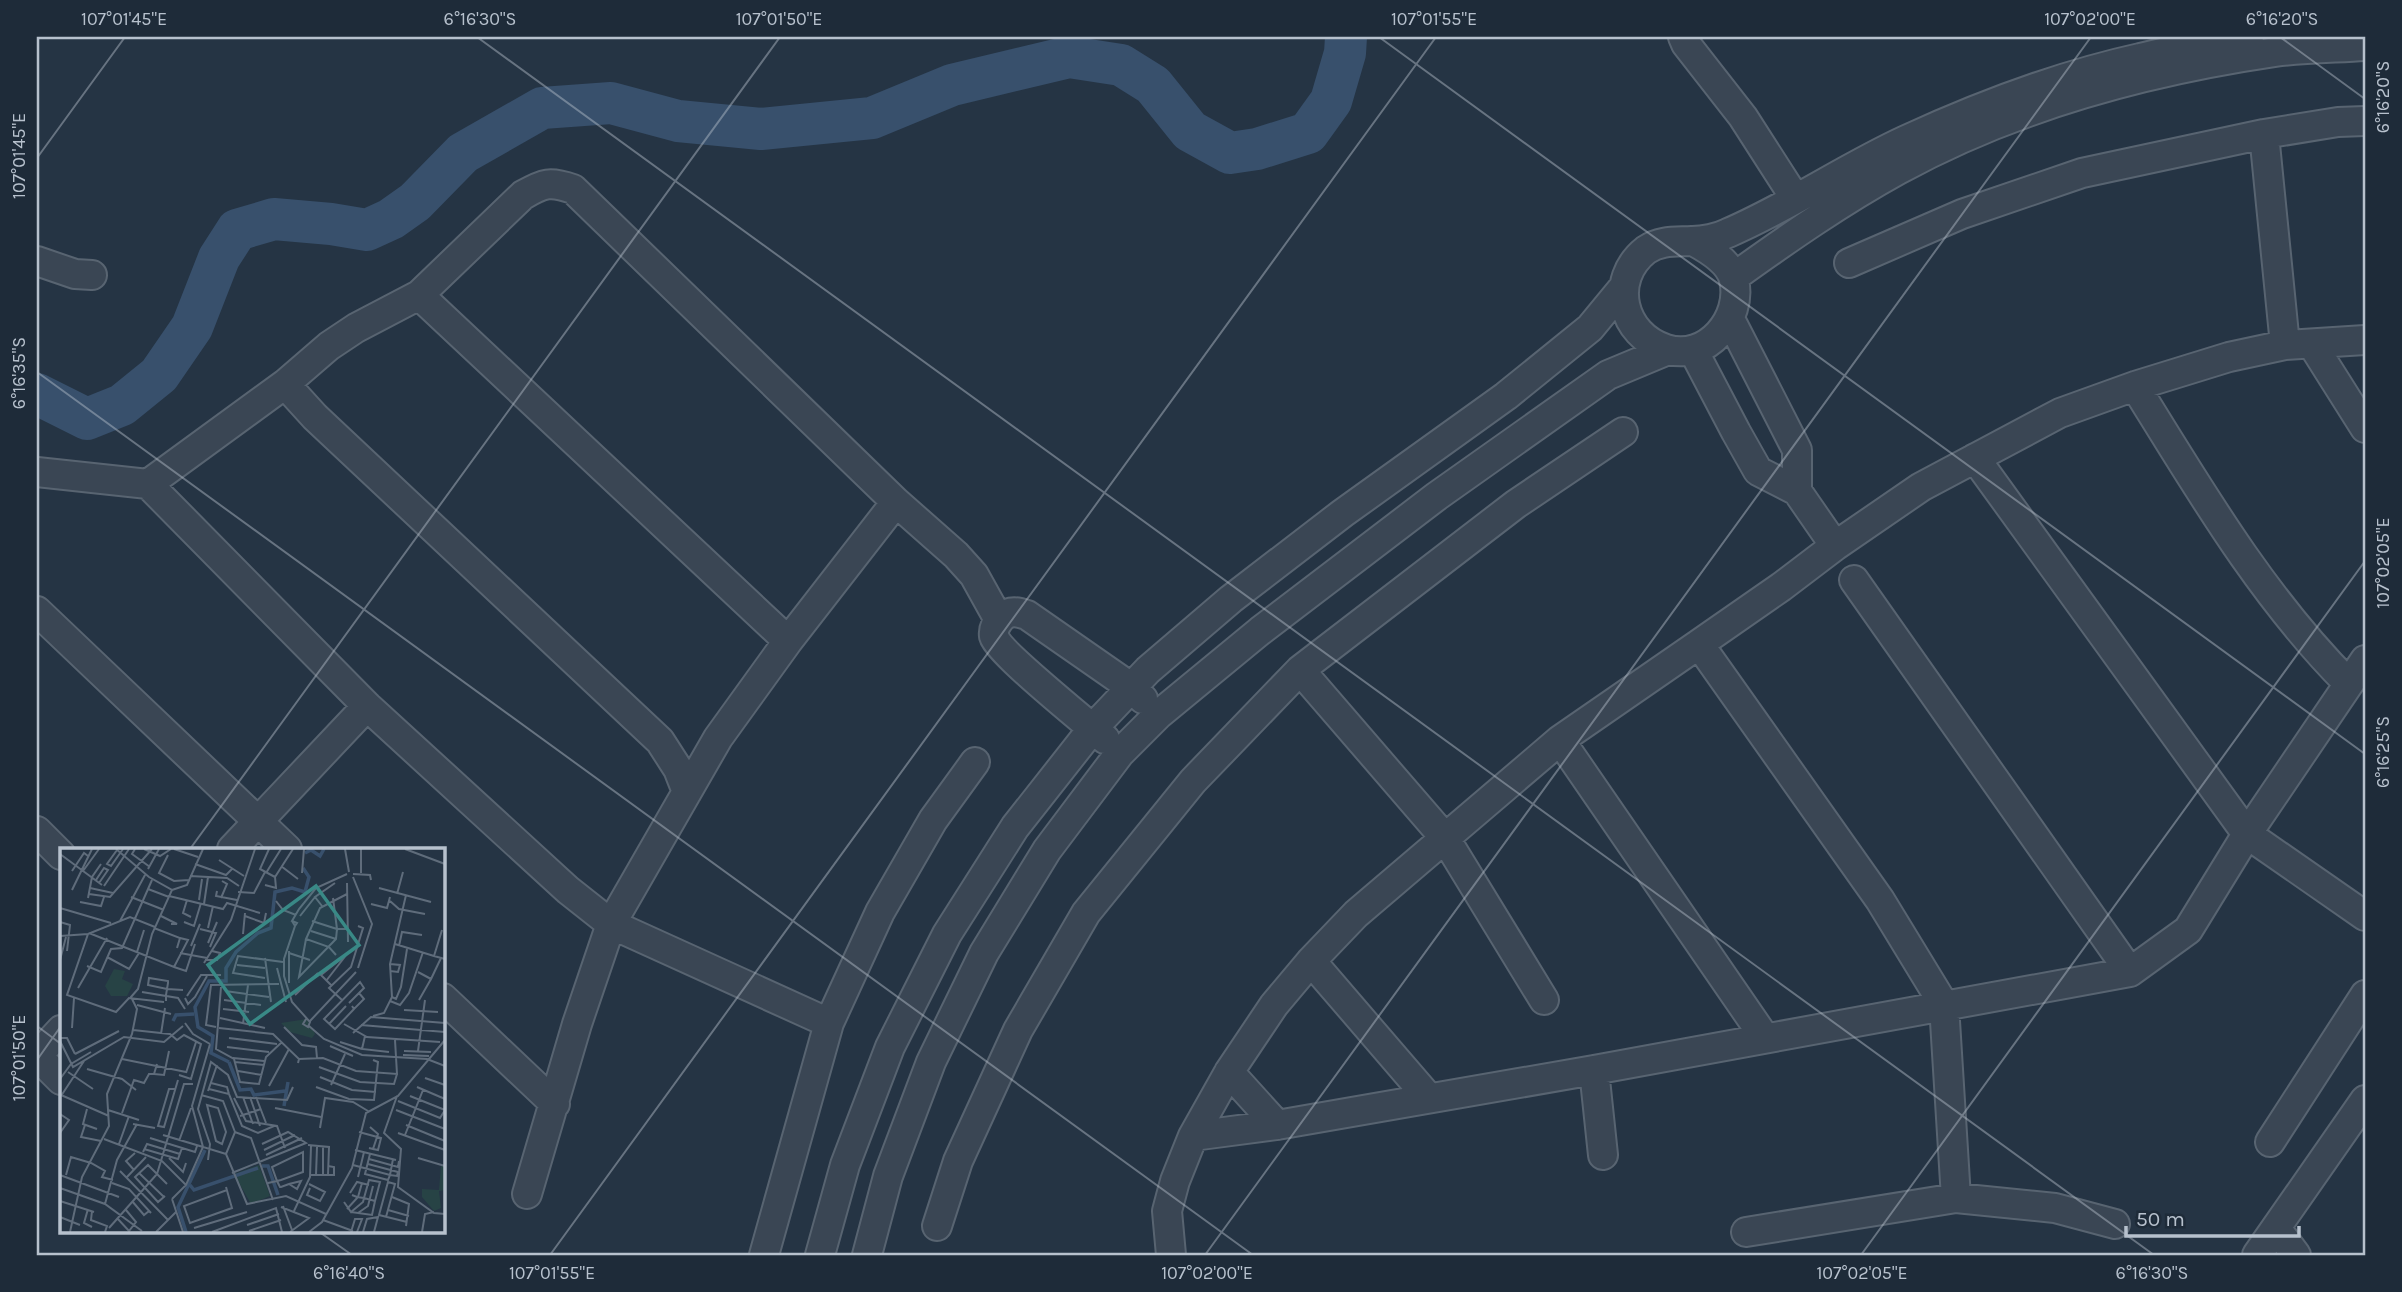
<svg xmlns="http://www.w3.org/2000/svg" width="2402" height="1292" font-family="Karla,sans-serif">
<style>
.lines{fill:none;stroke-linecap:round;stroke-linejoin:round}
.river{stroke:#38506c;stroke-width:42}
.minor-casing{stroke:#586471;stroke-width:32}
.minor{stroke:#3a4654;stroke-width:28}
.ticks{fill:none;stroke:#b7c1cd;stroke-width:2;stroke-opacity:0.45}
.inset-river{fill:none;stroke:#38506c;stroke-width:3.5}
.inset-road{fill:none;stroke:#5f6c7b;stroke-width:2}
.view{fill:#398986;fill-opacity:0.15;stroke:#398986;stroke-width:3.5}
.inset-edge{fill:none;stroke:#b7c1cd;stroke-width:3.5}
.neatline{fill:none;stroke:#b7c1cd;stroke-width:2.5}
.ticks-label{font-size:18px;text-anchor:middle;fill:#b7c1cd}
</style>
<rect width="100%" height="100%" fill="#253444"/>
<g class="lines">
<!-- river -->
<path class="river" d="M37 394 87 419 122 405 159 375 192 327 219 258 237 230 274 219 331 224 367 230 391 219 415 202 463 153 542 108 611 103 678 121 761 129 872 118 952 85 1069 57 1121 65 1153 85 1190 131 1230 153 1257 149 1308 133 1331 101 1345 53 1346 37"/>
<defs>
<path id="minor" d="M1683 37 1686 44 1743 117 1795 198
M1693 241C1708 249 1730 262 1734 280 1743 318 1707 362 1666 349 1622 335 1608 280 1646 250 1661 240 1676 242 1692 241 1703 241 1718 238 1728 233 1789 207 1845 168 1906 140 1978 107 2063 75 2140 58 2176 49 2213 44 2249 37
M37 261 75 274 92 275
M1849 263 1962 214 2082 173 2264 134
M1734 277C1787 239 1840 202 1898 170 2013 107 2146 71 2275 52 2305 48 2335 48 2365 46
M419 295 788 641
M1730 319 1797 450V491
M2312 344 2365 428
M2285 345 2264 134 2338 122 2365 121
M1693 350 1736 432 1758 471 1797 491 1835 546
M2135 386C2199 489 2262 597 2348 683
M1975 458 2247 834 2365 660
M37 472 148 484 367 706 568 890 611 924 829 1023
M148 484 285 384
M1854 580 2130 972
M37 611 287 849
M1699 644 1560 740 1356 914 1311 961 1274 1005 1229 1072 1193 1136 1277 1125 1594 1070 2130 972 2188 930 2247 834 2365 916
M1300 670 1445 838 1544 1000
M1105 739C1087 723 998 652 994 636 993 629 997 622 1002 617 1010 610 1018 612 1027 615L1132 688 1143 699
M1560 740 1765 1038
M687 792 678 769 660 741 315 417 285 384 329 346 356 328 419 295 523 195C544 183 550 181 573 189L896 502 956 555 974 575 999 620
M37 831 61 855
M232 849 367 706
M1311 961 1428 1097
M443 998 555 1104
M37 1056 61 1030
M37 1056 61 1080
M1594 1070 1603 1155
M1229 1072 1277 1125
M2270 1142 2365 995
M527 1194 577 1024 611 924 718 738 788 641 896 502
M1956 1198 1944 1005 1880 900 1699 644 1781 587 1835 546 1921 487 2060 413 2135 386 2229 357 2285 345 2365 340
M937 1226 958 1161 1018 1030 1086 913 1193 781 1300 670 1516 504 1623 432
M2276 1228 2296 1255
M1746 1232 1956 1198 2055 1208 2115 1224
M764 1255 829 1023 880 912 933 820 975 762
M820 1255 845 1165 890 1047 947 934 1015 827 1093 728 1148 670 1231 599 1343 513 1506 396 1590 328 1623 288
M867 1255 888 1176 931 1062 984 953 1047 850 1120 753 1158 715 1260 631 1437 496 1608 375 1668 350
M1171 1255 1167 1211 1175 1181 1193 1136
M2257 1255 2365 1100"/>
</defs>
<!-- minor casing -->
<use href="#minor" class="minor-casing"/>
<!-- minor -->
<use href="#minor" class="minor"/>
</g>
<!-- ticks -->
<path class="ticks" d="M477 37 2154 1255M1379 37 2365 754M2280 37 2365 99M37 158 125 37M37 372 1253 1255M190 849 780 37M37 1026 61 1044M37 1060 61 1026M318 1231 352 1255M550 1255 1436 37M1205 1255 2091 37M1861 1255 2365 561"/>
<!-- overview -->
<g transform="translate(60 848)">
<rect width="385" height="385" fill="#253444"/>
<path d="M247 171 255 186 252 190 230 184 221 175ZM199 317 210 348 191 356 174 326ZM381 317 385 318V342L379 343 381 360 374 363 362 349V341L379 342Z" fill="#274345"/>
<path d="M54 121 65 123 62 131 73 136 67 148H51L45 138Z" fill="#274345"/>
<path class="inset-river" d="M245 5 251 2 260 8 264 1M113 173 116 167 134 166M169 214 180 242 191 241 194 247 225 243M169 214 151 205 153 188 138 179 135 159 149 133H166V120L176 104 198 85 211 80 215 44 232 40 245 44 249 29 243 20M224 258 228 234M202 318H208L218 347M130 337 134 342 198 320M126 384 118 359 145 302"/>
<path class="inset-road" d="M75 1 72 6 90 19M84 1 100 8 111 1M114 1 138 9M209 1 200 21 215 29M285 1 289 24M345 1 385 16M57 2 47 16 51 18 63 1M0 6 42 37M108 7 99 25 114 33 129 32M159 12 184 28M135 16 166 27 172 21M221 18 238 31M88 21 99 1M12 23 24 5 28 8M23 23 39 1M206 25 221 1M242 25 244 1M301 25V1M293 26 310 27 311 32M130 28 167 30 179 38M293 29 312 76 298 120M36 32 44 20 48 22 39 35M287 35 288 94M205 37 216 40 215 29 233 1M44 38 69 1M30 40 53 45M319 40 371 54M88 41 109 49M12 42 32 1M112 42 127 37 143 1M157 43 156 48 177 52M178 44 194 45 205 24M29 46 50 49 92 1M337 46 343 24M109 48 163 61 167 55 200 65M71 49 104 62M28 50 32 29 41 16M161 50 167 36 162 33M127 52 123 65 131 69M139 52 142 31M216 53 223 62 236 67M330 53 339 61 365 66M20 54 41 58 44 49M144 56 148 29M311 56 327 60 330 49M262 58 255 49 275 35M0 60 51 75M101 68 117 76H111M185 68 204 75 206 65M240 68 255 49M60 73 85 27M232 73 235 78 237 75 232 73 239 61 256 40 287 26M252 73 277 81 273 50M0 74 10 77 7 103M124 74 134 78 141 55M235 78 224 111V128L232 154 250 174 248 179 243 176 246 171M94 80 120 90 117 100M148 80 153 58M140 81 156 85 150 99M382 82 374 108 385 111M251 83 276 91M29 85 114 119 128 92 120 90M28 86 7 147 56 164 69 150 104 154M183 86 185 65M0 88 28 86 70 69 95 79M246 91 239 129 276 91 277 81H287M148 95 157 74M335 96 374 108M131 98 140 76M339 98 342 84 362 87M77 104 84 82M120 105 147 110M229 105 250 112M276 107 269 99 246 91 260 60 287 46M47 109 69 121 79 105M205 110 211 154M0 112 6 89M145 112H157L160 105 152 103M144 115 171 72 195 1M177 117 205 120M27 118 41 124 51 101 62 100 92 32M114 119 126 123 135 96M217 120 226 154M330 123 338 124 340 117 330 116M358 124 371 131 381 110M205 130 173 125 178 108 223 114M266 133 287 106M229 135V103M272 138 261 127 287 106M161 139 156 201 174 211 180 234 199 236 206 209 222 194M18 140 47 90M165 143 209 149M82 144 118 150 125 161M235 147 258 125M127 148 141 127H161M332 149 336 151 341 139 347 101M125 150 128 156 135 149 147 128M164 152 201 157M282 152 269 140 291 119 303 80 298 78M359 152 371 131M106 153V147L108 135V133L89 130 88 137 107 141 123 142M330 153 340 157 349 145 363 104M289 155 304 140 300 134 264 171 275 181 294 161M77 157 111 166M292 158 294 161 304 151 299 145M163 161 189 164M344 162 378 164M313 168 324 165 332 149 330 116 346 47M160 170 205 180M250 173 296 124M125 175 133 186 150 196M183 176 188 137M269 176 286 158M284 176 307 189 380 194M301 177 385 184M249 178 264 191 302 207 367 211 385 218M156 179 146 177 151 137 219 136M224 179 242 197 256 199 257 210M12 180 14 150M159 180 213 186 239 211 238 215M73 182 110 186 117 192 124 187 141 196 131 231 119 227M293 185 311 169 385 175M101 186 105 160M305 188 302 201 329 204M0 190H7L15 206M169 190 217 196M0 193 13 219 64 189 104 194 123 178M280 194 302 201M150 196 132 258 143 299 166 306 175 284 191 290 213 352M270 198 293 208M167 199 209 204M344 203 371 204M358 203 365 152M15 206 59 183M343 207 369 208M173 210 204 213M62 211 126 224M239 211 263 210 296 223 337 226 335 192M175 214 204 217M259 219 300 234 334 236 337 226M27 221 62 231 76 242M178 223 202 227M8 224 33 241M126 225 136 194M94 226 104 227 109 203M260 229 292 242 316 244M365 230 385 237M0 231 11 216 31 204M151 235 167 239 169 246M271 237 285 206M209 238 229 201M256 239 289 251 314 252 318 214 313 212M357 239 385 251M115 241H109L98 278 104 279 118 232M149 241 169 246 182 278 198 285 214 278M148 243 157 217M1 247 49 268M141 247 163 253 175 284M1 248 24 213M337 248 324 285 341 301 338 339 374 365 385 366M350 248 385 262M183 249 193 276M190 249 200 278M196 249 206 275M174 250 186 273 217 278 225 300M338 253 380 270 385 262M147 257 158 260 166 284 162 296 156 293ZM215 260 261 269M27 261 23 276 37 281M48 262 79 272M336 262 385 281M62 265 74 232 84 235 89 226H94L97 216M0 266 9 272 0 285M180 268 201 261M73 276 95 280M25 277 21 289 41 293M346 277 385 293M260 280 265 250 293 254 308 263M299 284 321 290 318 302 313 301M338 285 385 302M103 287 143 299 126 337 112 351M345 287 363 242M90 290 135 304 137 298M44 291 102 313 126 337M119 293 131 260M59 296 69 268M248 297 269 299 268 327M309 300 313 301 318 286 310 279M84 301 118 311 122 300M204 302 235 287M295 302 336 312M83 304 87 296 120 306M166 306 187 356 226 348 266 366M206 307 242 290M109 310 123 324 126 315M358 310 385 318M309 311 338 319 339 313M148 312 150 296 138 261 151 214 168 227 177 249 227 252 233 239M308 316 338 324 337 328 330 327 328 332 305 326 310 306M293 317 330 327 333 311M74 322 66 313 75 305M60 323 108 372M79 325 104 349M172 325 246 295 228 284 202 296M0 327 59 349M6 327 11 309 31 315 45 323 42 329 53 332M250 327H274V319L268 318M256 327 257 299M263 327V299M67 329 86 309M298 329 304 304M52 335 69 341 91 365M208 335 217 333 221 332 243 324V304L212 319 217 333 220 339H221L229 336 241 333 237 341 229 336M249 336 265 344 260 353 247 347 250 340M166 339 172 360 130 375 124 358 167 342M0 340 45 356 82 383M290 345 297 334 309 337M105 348 98 354 75 329 88 317 107 336M332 349 349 356 346 378M112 351 123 384M0 353 34 364M72 353 84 367 89 363M284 354 291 364 303 354 304 350 309 332 320 334 315 353 304 350 297 349 292 347M45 356 57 312 77 276M223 358 232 382M221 359 249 370 230 384M28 361 24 375 32 379M287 361 298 349 302 335M328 362 349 368M32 363 31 372 47 378 45 384M234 363 250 329 251 298M291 364 298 365 308 358 313 338M298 365 312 367 315 353M0 369 20 377M326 369 335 336 328 334 319 367 347 374M57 370 69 383 76 374 66 362M263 372 293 383M187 377 219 366M49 380 97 326 124 236H133M134 380 187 364M189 383 221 372M10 384 22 329 49 278 47 246 72 186 77 161 71 149 78 141 92 86 112 42 89 29 56 1M96 384 116 364M152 384 216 360 222 384M249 384 262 374 292 320 306 265 338 248 385 192M291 384 295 371H302L297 384M303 384 307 371 318 369 314 384M362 384 365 366 374 364"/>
<path class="view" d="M256 38 299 97 190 176 148 117Z"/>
<rect width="385" height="385" class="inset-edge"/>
</g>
<!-- border -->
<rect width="2402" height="1292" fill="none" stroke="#1e2b39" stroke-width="77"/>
<!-- scale -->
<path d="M2126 1226v10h173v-10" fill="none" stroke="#b7c1cd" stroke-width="3.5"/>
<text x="2136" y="1226" font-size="21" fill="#b7c1cd" stroke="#1e2b39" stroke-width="5" paint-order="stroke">50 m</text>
<rect x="38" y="38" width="2326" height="1216" class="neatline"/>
<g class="ticks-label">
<text x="124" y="25">107°01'45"E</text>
<text x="480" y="25">6°16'30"S</text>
<text x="779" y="25">107°01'50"E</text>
<text x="1434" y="25">107°01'55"E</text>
<text x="2090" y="25">107°02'00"E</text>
<text x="2282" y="25">6°16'20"S</text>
<text transform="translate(2383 97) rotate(-90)" y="6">6°16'20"S</text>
<text transform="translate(19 156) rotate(-90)" y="6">107°01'45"E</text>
<text transform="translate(19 373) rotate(-90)" y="6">6°16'35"S</text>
<text transform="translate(2383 563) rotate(-90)" y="6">107°02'05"E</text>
<text transform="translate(2383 752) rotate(-90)" y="6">6°16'25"S</text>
<text transform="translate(19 1058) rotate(-90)" y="6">107°01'50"E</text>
<text x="349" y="1279">6°16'40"S</text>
<text x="552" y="1279">107°01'55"E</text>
<text x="1207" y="1279">107°02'00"E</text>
<text x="1862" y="1279">107°02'05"E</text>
<text x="2152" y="1279">6°16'30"S</text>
</g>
</svg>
